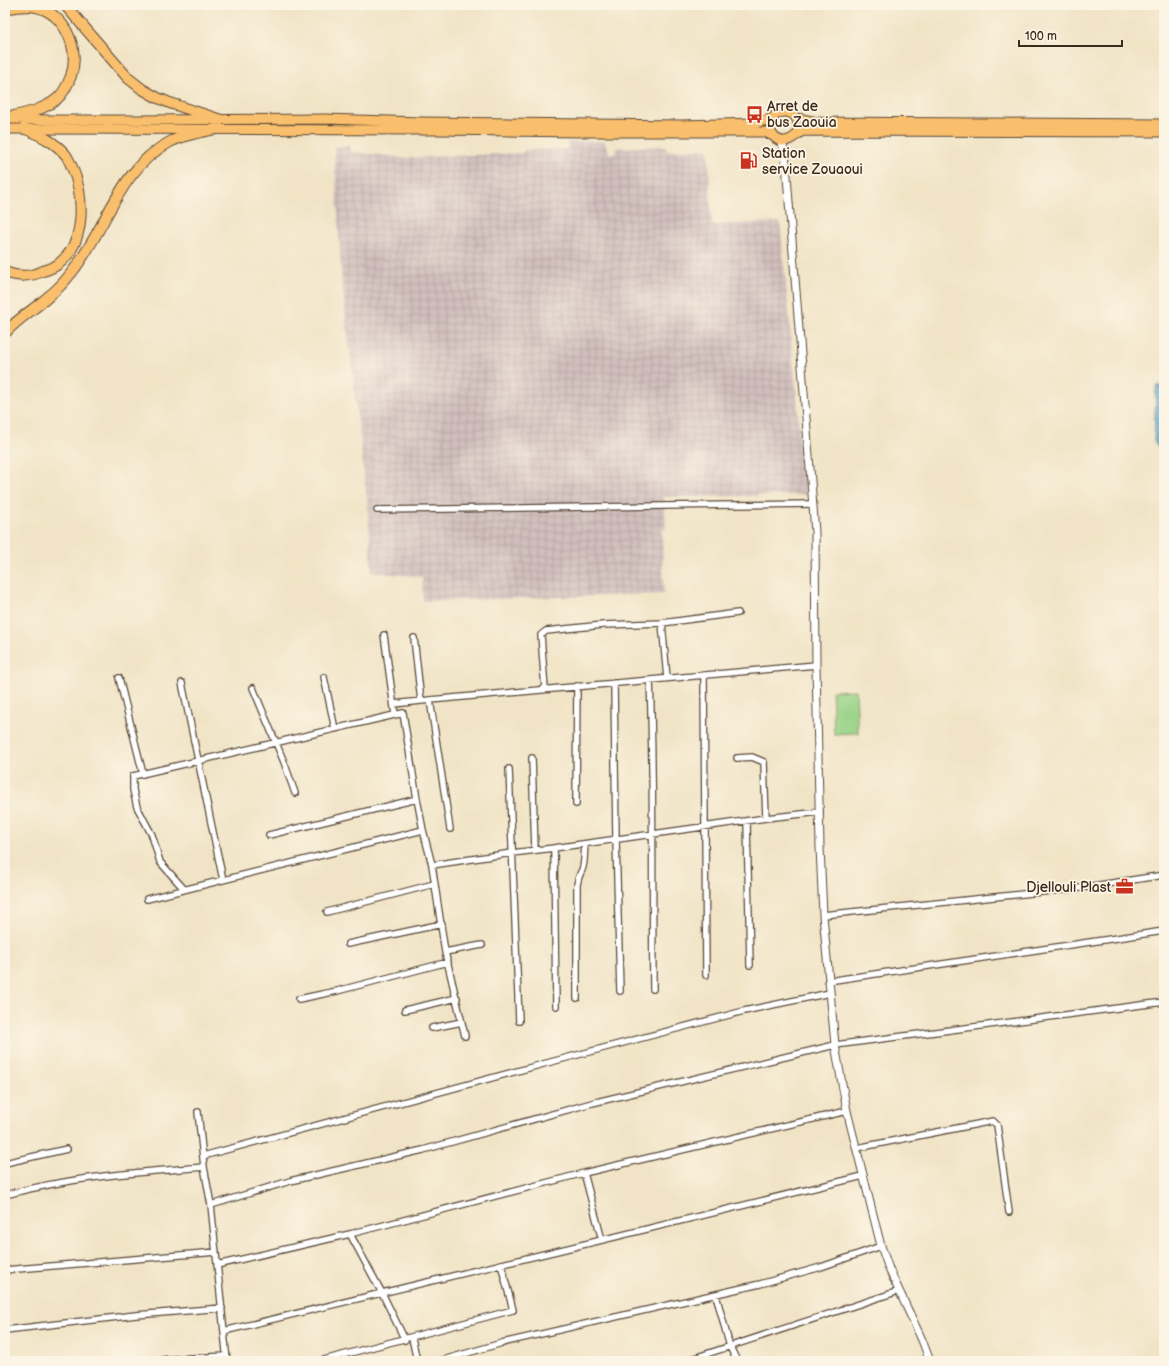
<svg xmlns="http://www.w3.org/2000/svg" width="1169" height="1366" font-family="'Balsamiq Sans',sans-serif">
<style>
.industrial{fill:url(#industrial-grid)}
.grass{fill:#97d286;stroke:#697e52}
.water{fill:url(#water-rules);stroke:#4c6d7c}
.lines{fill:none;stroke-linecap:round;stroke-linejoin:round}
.minor-casing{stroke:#564637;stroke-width:8}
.tertiary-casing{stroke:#564637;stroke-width:9}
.trunk-casing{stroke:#564637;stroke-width:11}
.motorway-casing{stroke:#564637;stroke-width:12}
.minor{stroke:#fff;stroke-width:5.5}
.tertiary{stroke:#fff;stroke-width:7}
.trunk{stroke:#f9bf6d;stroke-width:9}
.motorway{stroke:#f9bf6d;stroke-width:10}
.labels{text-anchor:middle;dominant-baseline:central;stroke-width:3.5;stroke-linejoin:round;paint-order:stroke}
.poi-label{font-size:14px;fill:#3b2a1e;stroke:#fcf5e5;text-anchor:start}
</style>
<defs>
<pattern id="industrial-grid" width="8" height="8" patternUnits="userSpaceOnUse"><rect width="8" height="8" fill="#d1bfbd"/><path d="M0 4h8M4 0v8" fill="none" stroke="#b4a4a2"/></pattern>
<pattern id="water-rules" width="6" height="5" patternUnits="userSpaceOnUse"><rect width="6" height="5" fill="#5eb0d9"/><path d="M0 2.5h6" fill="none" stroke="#4f8faf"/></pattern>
</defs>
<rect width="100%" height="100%" fill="#fcf5e5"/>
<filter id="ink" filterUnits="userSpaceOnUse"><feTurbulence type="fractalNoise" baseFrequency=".025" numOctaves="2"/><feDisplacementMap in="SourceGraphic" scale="8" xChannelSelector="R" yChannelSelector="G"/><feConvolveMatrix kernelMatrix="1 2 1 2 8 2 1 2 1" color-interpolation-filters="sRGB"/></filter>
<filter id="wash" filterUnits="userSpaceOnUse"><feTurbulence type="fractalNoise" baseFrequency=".012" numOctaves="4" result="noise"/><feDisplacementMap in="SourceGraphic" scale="16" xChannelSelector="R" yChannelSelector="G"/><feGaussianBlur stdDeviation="0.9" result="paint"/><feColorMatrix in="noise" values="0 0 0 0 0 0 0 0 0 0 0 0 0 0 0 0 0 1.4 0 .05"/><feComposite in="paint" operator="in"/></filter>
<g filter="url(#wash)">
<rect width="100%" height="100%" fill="#f1e4c6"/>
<!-- industrial -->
<path class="industrial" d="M604 141 610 154H615L616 148 666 146V151L708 149 712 225 780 222 806 495 664 497 666 529 662 530 664 594 423 601 422 577 372 572 367 499 342 283 334 147 349 146V151L403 158 523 153 524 150 567 149V142Z"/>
<!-- grass -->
<path class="grass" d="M856 690 858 733 834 734 832 691Z"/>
<!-- water -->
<path class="water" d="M1164 385V450L1157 447 1154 441 1156 388 1157 386Z"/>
</g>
<g filter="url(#ink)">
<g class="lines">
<defs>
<path id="minor" d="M377 510 813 504
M662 623 667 678
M384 635 395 715
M414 638 421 701
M704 675 706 975
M324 677 335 729
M119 678 143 774
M650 680C654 783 652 886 653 989
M182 683 223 880
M614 683 616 839 620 991
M253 688 284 762 295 793
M545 689 541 635 546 631 603 625 662 623 738 613
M430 700 816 665
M394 704 430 700 450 829
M532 758 535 850
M737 758 752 757 764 762 766 818
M509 769 519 1021
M576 804 577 686
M747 821 750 965
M269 835 417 799
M554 848 556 1006
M432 865 512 853 554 848 766 818 820 812
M184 889 160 862 152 835 137 807 133 790V776L403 713 417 799 423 830 432 865 445 952 465 1036
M147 899 423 830
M327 912 434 884
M823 915 1080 888 1164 875
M348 944 442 924
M445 952 482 945
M828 981 1164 931
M577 998V885C578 877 579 876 582 870 585 863 584 852 585 844
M299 999 337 991 448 962
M405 1010 457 998
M432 1028 462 1022
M198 1112 204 1167 211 1205 227 1361
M857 1148 993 1121 997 1125 1009 1212
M203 1156 547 1063 744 1011 830 993
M5 1163 67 1149
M584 1173 602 1240
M5 1195C70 1177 138 1172 204 1167
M211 1205 290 1181 423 1150 592 1103 835 1045 1164 1002
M350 1234 382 1293 405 1340
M217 1265 350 1234 584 1173 847 1111
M5 1270 216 1252
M716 1295 730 1347 737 1361
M5 1330 136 1315 222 1308
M224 1331 602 1240 863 1176
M412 1338 417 1361
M141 1361 226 1356
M320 1361 513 1310 501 1264
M440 1361 502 1343 760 1284 821 1267 881 1246
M685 1361 899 1291"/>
<path id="tertiary" d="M777 139 782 144 785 151 815 532 816 665 820 847 823 915 835 1045 847 1111 881 1246 889 1269 922 1340 930 1361"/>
<path id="trunk" d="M796 118 818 122 1164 124
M10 119 50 120H134L325 119 421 122 681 125 757 123 773 118
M5 129 437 130 581 132H765L773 136
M797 133C799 128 799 123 796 118 794 115 790 113 786 112 766 110 765 142 785 141 793 140 797 133 804 131L1164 132"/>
<path id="motorway" d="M65 5 128 78 142 89 158 98 170 103 221 120
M5 9C13 7 21 6 30 6 63 9 81 47 71 76 68 84 64 93 57 99 42 111 23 114 5 118
M5 272C17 277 31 277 43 271 50 269 57 266 62 261 86 239 84 195 72 167 70 163 68 157 65 154 54 141 39 135 24 128
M5 333C18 318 35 309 49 296 58 289 66 280 72 272 106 230 119 168 170 142 184 135 201 132 216 129"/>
</defs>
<!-- minor casing -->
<use href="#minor" class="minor-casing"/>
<!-- tertiary casing -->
<use href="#tertiary" class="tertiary-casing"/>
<!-- trunk casing -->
<use href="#trunk" class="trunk-casing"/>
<!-- motorway casing -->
<use href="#motorway" class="motorway-casing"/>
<!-- minor -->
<use href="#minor" class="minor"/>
<!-- tertiary -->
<use href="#tertiary" class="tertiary"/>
<!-- trunk -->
<use href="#trunk" class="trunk"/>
<!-- motorway -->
<use href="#motorway" class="motorway"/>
</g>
</g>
<!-- icons -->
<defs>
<symbol id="bus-bare" viewBox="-9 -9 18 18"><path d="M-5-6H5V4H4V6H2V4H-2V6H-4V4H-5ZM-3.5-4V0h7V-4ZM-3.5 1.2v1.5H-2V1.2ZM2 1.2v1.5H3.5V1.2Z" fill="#c8321e" stroke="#fcf5e5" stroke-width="2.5" paint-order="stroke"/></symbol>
<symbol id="fuel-bare" viewBox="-9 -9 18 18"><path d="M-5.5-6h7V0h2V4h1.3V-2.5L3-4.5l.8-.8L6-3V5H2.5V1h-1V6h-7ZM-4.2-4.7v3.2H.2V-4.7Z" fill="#c8321e" stroke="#fcf5e5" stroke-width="2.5" paint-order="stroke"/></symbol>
<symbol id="office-bare" viewBox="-9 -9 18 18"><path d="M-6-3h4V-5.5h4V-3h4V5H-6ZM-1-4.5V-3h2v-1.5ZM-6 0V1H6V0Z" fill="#c8321e" stroke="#fcf5e5" stroke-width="2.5" paint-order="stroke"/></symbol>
</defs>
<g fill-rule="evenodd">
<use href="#bus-bare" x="742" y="102" width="25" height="25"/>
<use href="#fuel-bare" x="736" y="148" width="25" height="25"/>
<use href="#office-bare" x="1112" y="874" width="25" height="25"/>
</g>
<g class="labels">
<!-- poi labels -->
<g class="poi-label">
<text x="767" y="106">Arret de<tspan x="767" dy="16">bus Zaouia</tspan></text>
<text x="762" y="153">Station<tspan x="762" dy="16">service Zouaoui</tspan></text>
<text x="1111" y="887" text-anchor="end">Djellouli Plast</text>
</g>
</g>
<!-- margin -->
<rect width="1169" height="1366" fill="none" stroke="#fcf5e5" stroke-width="20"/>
<!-- scale -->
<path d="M1019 40v6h103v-6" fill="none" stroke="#3b2a1e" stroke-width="2"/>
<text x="1025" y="40" font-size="12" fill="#3b2a1e" stroke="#fcf5e5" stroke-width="3" paint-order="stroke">100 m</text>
</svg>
